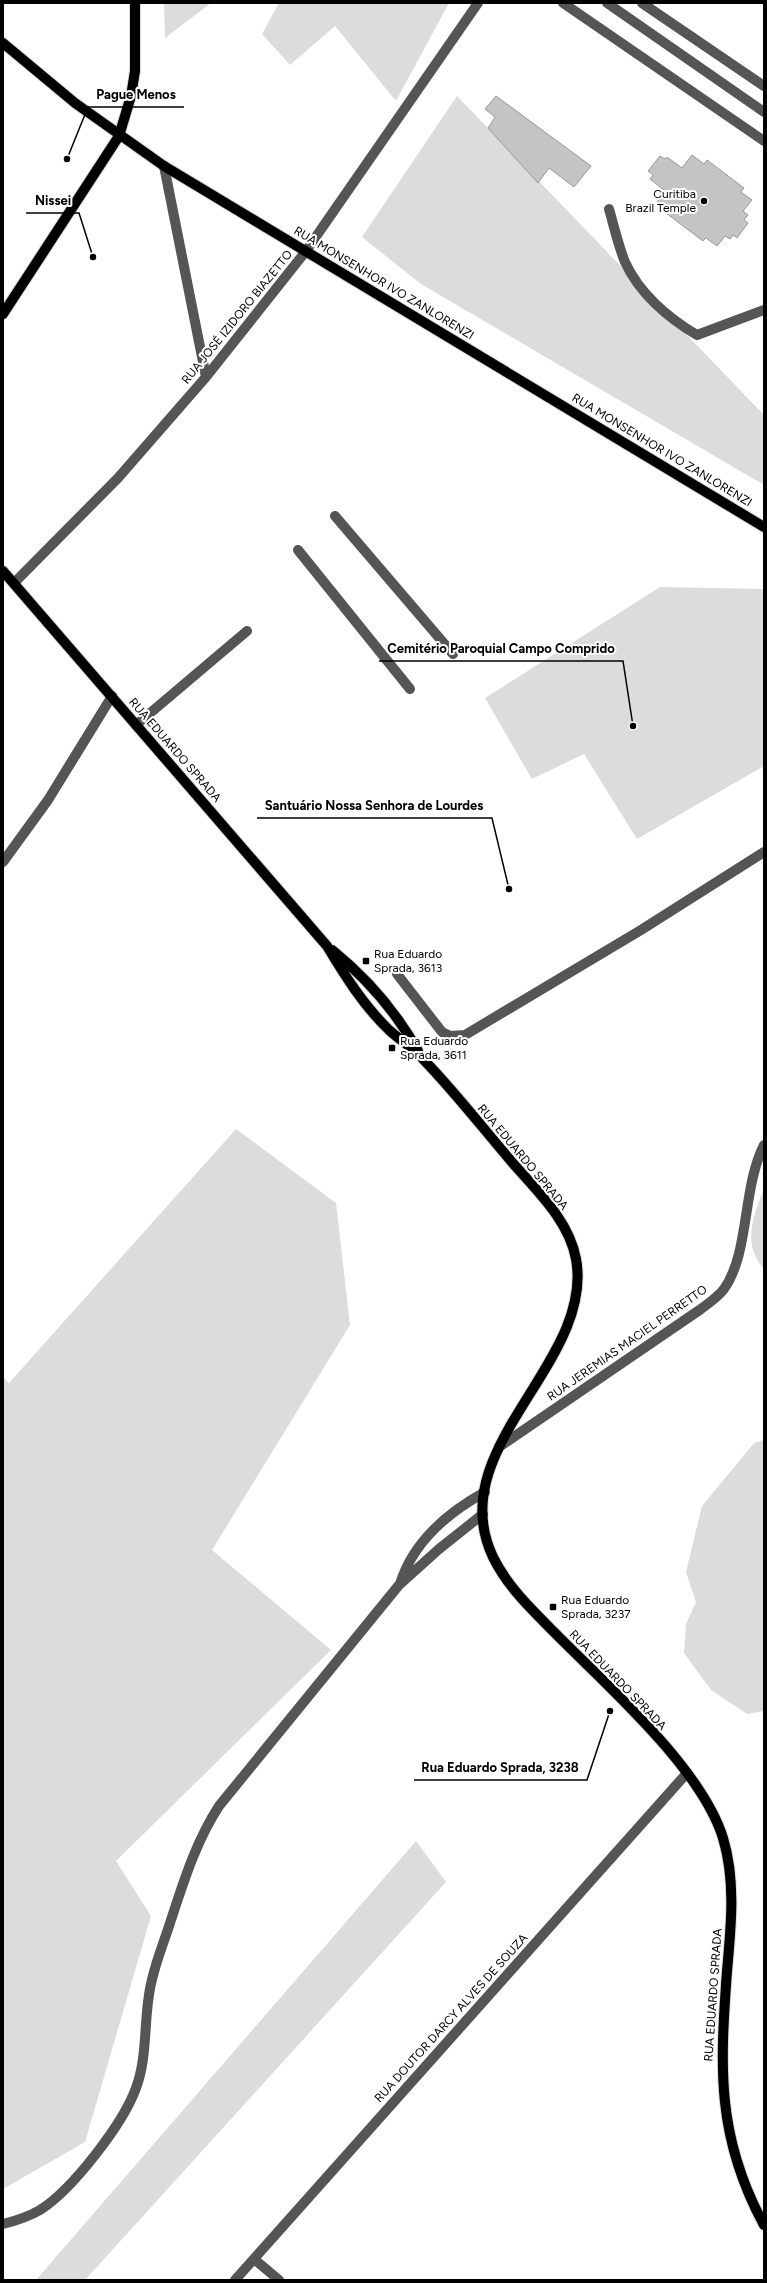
<svg xmlns="http://www.w3.org/2000/svg" width="767" height="2283" font-family="Figtree,sans-serif">
<style>
.green{fill:#dcdcdc}
.building{fill:#c4c4c4;stroke:#999}
.lines{fill:none;stroke-linecap:round;stroke-linejoin:round}
.major-casing{stroke:#dbdbdb;stroke-width:12}
.minor{stroke:#555;stroke-width:10}
.major{stroke:#000;stroke-width:10}
.poi-dot{fill:#000;stroke:#fff;stroke-width:1.5}
.labels{text-anchor:middle;dominant-baseline:central;stroke-width:4;stroke-linejoin:round;paint-order:stroke}
.poi-label{font-size:12px;fill:#000;stroke:#fff;text-anchor:start}
.street-label{font-size:12px;fill:#000;stroke:#fff}
.leader{fill:none;stroke:#000;stroke-width:1.5}
.callout-dot{fill:#000;stroke:#fff;stroke-width:1.5}
.callout-label{font-size:13px;text-anchor:middle;font-weight:bold;fill:#000;stroke:#fff;stroke-width:4;stroke-linejoin:round;paint-order:stroke}
</style>
<rect width="100%" height="100%" fill="#fff"/>
<!-- green -->
<path class="green" d="M164 3H211L165 38Z
M279 3H449L396 101 335 26 290 65 262 34Z
M457 96 764 415V485L421 284 362 237Z
M660 587 764 589V766L637 839 584 754 532 779 485 698Z
M236 1129 336 1203 350 1325 212 1550 331 1650 116 1861 151 1916 85 2142 3 2189V1377L9 1383Z
M764 1188V1269C741 1244 754 1215 764 1188Z
M764 1440V1711L747 1714 711 1690 684 1653 686 1624 696 1602 686 1572 702 1506 754 1443Z
M416 1841 446 1882 85 2280H36Z"/>
<!-- building -->
<path class="building" d="M496 96 591 166 574 187 549 168 538 183 488 128 495 117 485 109Z
M692 155 704 164 707 160 744 188 741 192 752 200 743 211 748 215 744 220 748 223 737 238 733 235 730 239 725 236 717 246 706 238 703 241 666 213 668 210 657 202 665 191 650 179 653 175 648 171 660 156 665 159 667 157 682 168Z"/>
<g class="lines">
<defs>
<path id="major" d="M3 43 75 103 164 166 764 527
M3 314 119 136 131 96 135 71V3
M3 571 327 946C345 976 364 1006 389 1030 400 1040 413 1048 423 1059 454 1091 482 1127 511 1161 536 1190 569 1220 576 1259 595 1363 441 1448 493 1557 507 1586 531 1609 554 1632 606 1685 701 1767 723 1838 736 1881 731 1927 727 1971 720 2067 716 2137 764 2225
M332 950C368 979 395 1010 418 1051"/>
</defs>
<!-- major casing -->
<use href="#major" class="major-casing"/>
<!-- minor -->
<path class="minor" d="M563 3 764 141
M607 3 764 112
M642 3 764 86
M164 166 206 377
M609 209C614 226 618 245 625 262 639 293 668 318 697 335L764 310
M335 516 453 654
M298 550 410 689
M14 583 118 478 206 377 306 251 478 3
M136 725 247 631
M3 862 48 800 112 696
M397 974 442 1032 450 1036 465 1035 641 930 764 852
M499 1447 701 1309C709 1303 718 1297 724 1289 750 1252 742 1188 764 1145
M400 1584C413 1542 447 1513 485 1492
M3 2224C15 2221 28 2217 40 2210 72 2190 123 2124 136 2088 147 2059 144 2025 149 1995 152 1971 162 1948 169 1926 183 1884 195 1843 219 1806L399 1585 439 1549 483 1514
M254 2259 279 2280
M235 2280 687 1773"/>
<!-- major -->
<use href="#major" class="major"/>
</g>
<!-- markers -->
<g class="poi-dot">
<circle cx="704" cy="201" r="4"/>
<rect x="362" y="957" width="8" height="8" rx="2"/>
<rect x="388" y="1044" width="8" height="8" rx="2"/>
<rect x="549" y="1603" width="8" height="8" rx="2"/>
</g>
<g class="labels">
<!-- poi labels -->
<g class="poi-label">
<text x="696" y="194" text-anchor="end">Curitiba<tspan x="696" dy="14">Brazil Temple</tspan></text>
<text x="374" y="954">Rua Eduardo<tspan x="374" dy="14">Sprada, 3613</tspan></text>
<text x="400" y="1041">Rua Eduardo<tspan x="400" dy="14">Sprada, 3611</tspan></text>
<text x="561" y="1600">Rua Eduardo<tspan x="561" dy="14">Sprada, 3237</tspan></text>
</g>
<!-- street labels -->
<g class="street-label">
<text transform="translate(384 283) rotate(31)">RUA MONSENHOR IVO ZANLORENZI</text>
<text transform="translate(237 317) rotate(-51)">RUA JOSÉ IZIDORO BIAZETTO</text>
<text transform="translate(662 450) rotate(31)">RUA MONSENHOR IVO ZANLORENZI</text>
<text transform="translate(175 750) rotate(49)">RUA EDUARDO SPRADA</text>
<text transform="translate(523 1157) rotate(50)">RUA EDUARDO SPRADA</text>
<text transform="translate(627 1343) rotate(-35)">RUA JEREMIAS MACIEL PERRETTO</text>
<text transform="translate(618 1680) rotate(46)">RUA EDUARDO SPRADA</text>
<text transform="translate(713 1995) rotate(-86)">RUA EDUARDO SPRADA</text>
<text transform="translate(451 2018) rotate(-48)">RUA DOUTOR DARCY ALVES DE SOUZA</text>
</g>
</g>
<!-- callouts -->
<path class="leader" d="M67 159L88 107H184M93 257L79 213H26M633 726L623 661H379M509 889L492 818H257M610 1711L587 1780H414"/>
<g class="callout-dot">
<circle cx="67" cy="159" r="4"/>
<circle cx="93" cy="257" r="4"/>
<circle cx="633" cy="726" r="4"/>
<circle cx="509" cy="889" r="4"/>
<circle cx="610" cy="1711" r="4"/>
</g>
<g class="callout-label">
<text x="136" y="99">Pague Menos</text>
<text x="53" y="205">Nissei</text>
<text x="501" y="653">Cemitério Paroquial Campo Comprido</text>
<text x="374" y="810">Santuário Nossa Senhora de Lourdes</text>
<text x="500" y="1772">Rua Eduardo Sprada, 3238</text>
</g>
<!-- border -->
<rect width="767" height="2283" fill="none" stroke="#000000" stroke-width="8"/>
</svg>
